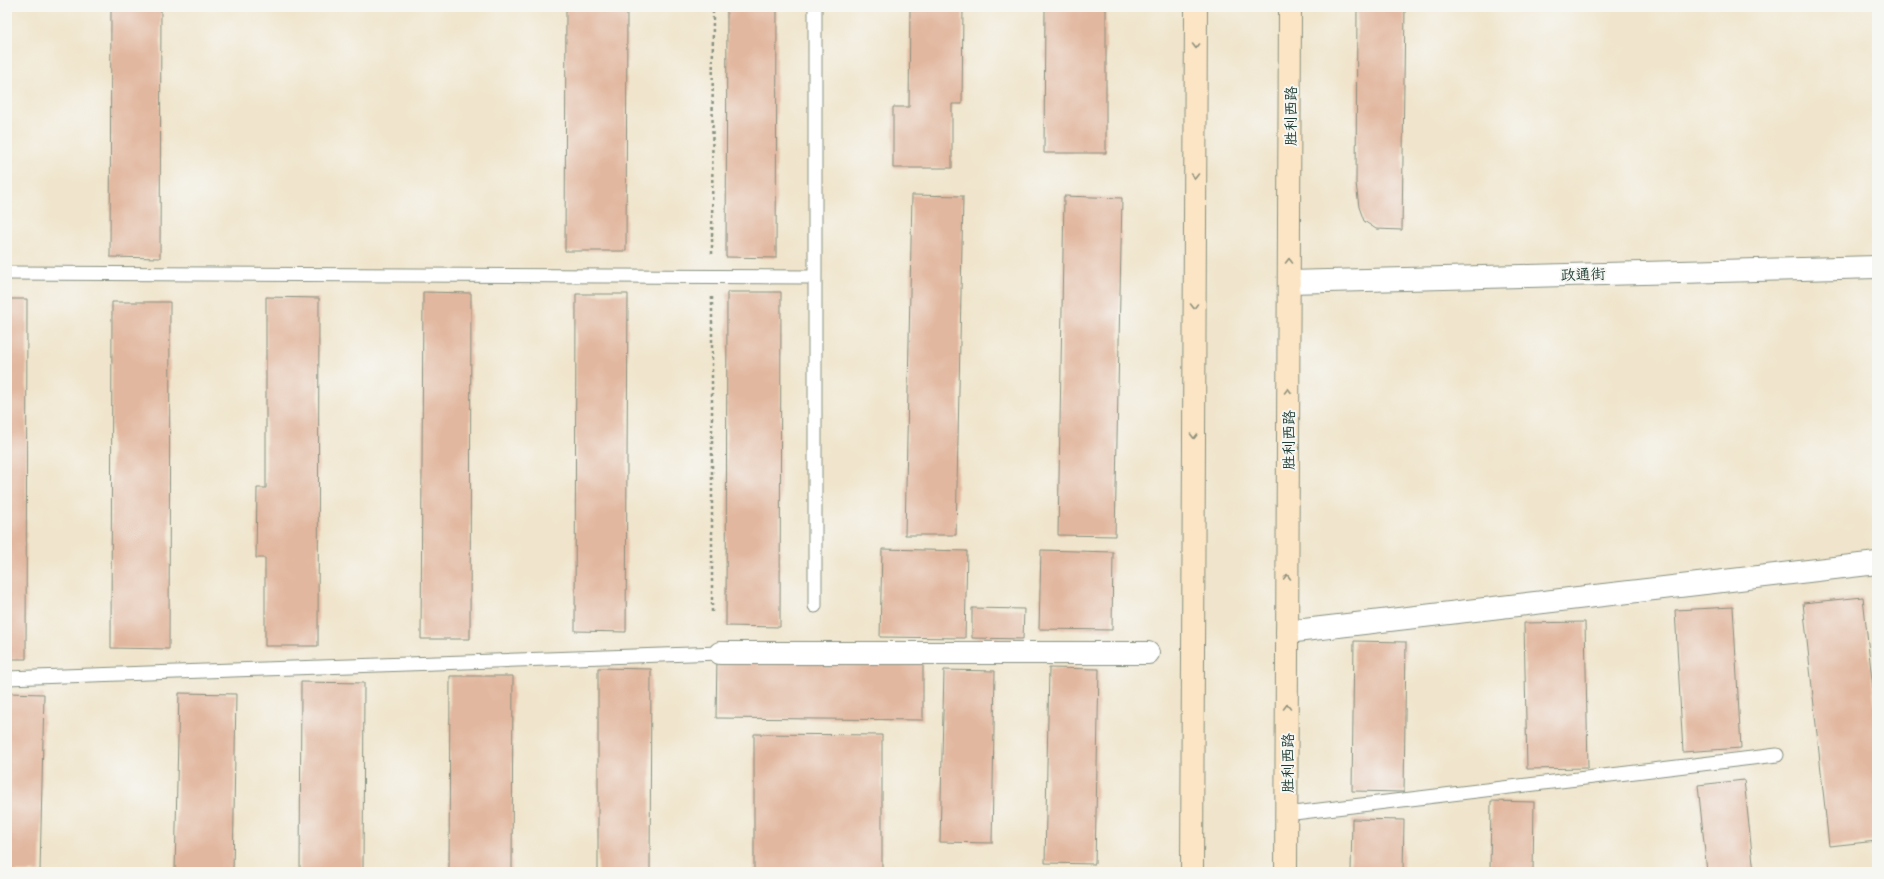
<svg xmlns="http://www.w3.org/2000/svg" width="1884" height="879" font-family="'Patrick Hand','LXGW WenKai TC',sans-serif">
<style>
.building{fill:#e2b79f}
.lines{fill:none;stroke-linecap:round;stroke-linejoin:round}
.service-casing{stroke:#889180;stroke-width:15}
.minor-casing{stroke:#889180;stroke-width:24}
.tertiary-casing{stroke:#889180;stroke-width:24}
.secondary-casing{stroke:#889180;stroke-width:24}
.path{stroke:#889180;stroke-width:2.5;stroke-dasharray:3 3;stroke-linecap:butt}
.service{stroke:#fff;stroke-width:13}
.minor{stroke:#fff;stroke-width:22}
.tertiary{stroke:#fff;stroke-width:22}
.secondary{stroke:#fce5c4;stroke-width:22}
.oneway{stroke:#8e917c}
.labels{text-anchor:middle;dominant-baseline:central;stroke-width:4;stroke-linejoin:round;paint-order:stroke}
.street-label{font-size:15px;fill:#1f3d34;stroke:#f6f6f2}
</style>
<rect width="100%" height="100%" fill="#f6f6f2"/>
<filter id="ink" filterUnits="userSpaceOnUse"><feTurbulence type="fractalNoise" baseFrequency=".025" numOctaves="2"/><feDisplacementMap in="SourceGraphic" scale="8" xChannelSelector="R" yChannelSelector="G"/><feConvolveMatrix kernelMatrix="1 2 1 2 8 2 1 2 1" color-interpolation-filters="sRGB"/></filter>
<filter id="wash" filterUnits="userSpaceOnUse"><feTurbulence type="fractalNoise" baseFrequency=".012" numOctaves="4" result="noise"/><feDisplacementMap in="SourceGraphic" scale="16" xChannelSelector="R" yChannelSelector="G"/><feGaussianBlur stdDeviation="0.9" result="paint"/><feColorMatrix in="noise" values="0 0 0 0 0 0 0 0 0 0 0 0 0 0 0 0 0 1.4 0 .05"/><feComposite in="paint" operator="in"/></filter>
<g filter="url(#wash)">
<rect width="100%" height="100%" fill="#f0e5cc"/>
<g id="blocks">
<!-- building -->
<path class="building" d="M111 7H161L160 258 110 257Z
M566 7H627L626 251H565Z
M727 7H777L776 258 726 257Z
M910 7H963L962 104H952V168H893V107H909Z
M1045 7H1106V153H1044Z
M1357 7H1405L1402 230 1376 229 1364 221 1359 207 1356 183Z
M912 195 963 196 956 535H905Z
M1064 196 1122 198 1115 536 1058 535Z
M423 292 471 293 470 639H421Z
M727 292H781L780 627 726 626Z
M576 294H628L626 632 575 631Z
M266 297 319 298 318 646H265V558H256L257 488H266Z
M7 299H27L26 659H7Z
M112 302H170L169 649 111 648Z
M882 549 967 551 965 638 880 637Z
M1041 550 1113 552 1112 630 1039 629Z
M1863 597 1877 726V841L1829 846 1803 603Z
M1733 607 1741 748 1683 752 1675 610Z
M972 608 1024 609 1023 639 972 638Z
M1585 622 1588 768 1527 769 1524 623Z
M1354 641 1406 642 1404 792 1352 791Z
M717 656 923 658V720L716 718Z
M598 668 651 669 650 872H598Z
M1049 668 1099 669 1095 864 1045 863Z
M944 670 995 671 992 843 940 842Z
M450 676H513L512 872H449Z
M301 682 364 683 363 872H300Z
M7 693 44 694 40 872H7Z
M179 693 236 694 233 872H175Z
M754 734 882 735V872H754Z
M1744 780 1754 872H1707L1698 785Z
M1491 801 1534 802 1533 872H1490Z
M1352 819 1404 820 1403 872H1351Z"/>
</g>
</g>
<g filter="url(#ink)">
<use href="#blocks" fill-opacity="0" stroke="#889180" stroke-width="1"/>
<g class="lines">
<defs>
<path id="service" d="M815 7V606
M7 273 815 277
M7 678 720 653
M1286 814 1777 755"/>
<path id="minor" d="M1287 632 1877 563
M720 653H1148"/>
<path id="tertiary" d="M1289 282 1877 267"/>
<path id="secondary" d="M1192 872 1196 7
M1286 872 1290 7"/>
</defs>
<!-- service casing -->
<use href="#service" class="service-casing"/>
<!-- minor casing -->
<use href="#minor" class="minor-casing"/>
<!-- tertiary casing -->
<use href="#tertiary" class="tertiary-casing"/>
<!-- secondary casing -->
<use href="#secondary" class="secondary-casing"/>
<!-- path -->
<path class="path" d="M712 254 713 7
M712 612V297"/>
<!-- service -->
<use href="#service" class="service"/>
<!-- minor -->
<use href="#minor" class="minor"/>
<!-- tertiary -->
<use href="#tertiary" class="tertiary"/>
<!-- secondary -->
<use href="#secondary" class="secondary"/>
</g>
<!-- one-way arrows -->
<defs><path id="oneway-chevron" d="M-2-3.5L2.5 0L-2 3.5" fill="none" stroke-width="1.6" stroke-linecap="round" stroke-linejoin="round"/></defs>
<g class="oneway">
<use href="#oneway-chevron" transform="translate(1196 46) rotate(90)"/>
<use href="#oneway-chevron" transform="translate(1195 176) rotate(90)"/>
<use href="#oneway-chevron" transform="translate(1289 261) rotate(-90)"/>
<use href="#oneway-chevron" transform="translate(1194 306) rotate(90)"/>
<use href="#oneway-chevron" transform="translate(1288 391) rotate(-90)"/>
<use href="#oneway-chevron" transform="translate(1194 436) rotate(90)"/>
<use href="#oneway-chevron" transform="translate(1287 577) rotate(-90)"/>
<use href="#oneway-chevron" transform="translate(1287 707) rotate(-90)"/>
</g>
</g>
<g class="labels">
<!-- street labels -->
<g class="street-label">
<text transform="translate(1290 116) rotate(-90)">胜利西路</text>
<text transform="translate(1583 274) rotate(-2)">政通街</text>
<text transform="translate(1288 440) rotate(-90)">胜利西路</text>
<text transform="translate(1287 763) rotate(-90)">胜利西路</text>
</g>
</g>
<!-- margin -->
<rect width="1884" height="879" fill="none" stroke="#f6f6f2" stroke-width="24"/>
</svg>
